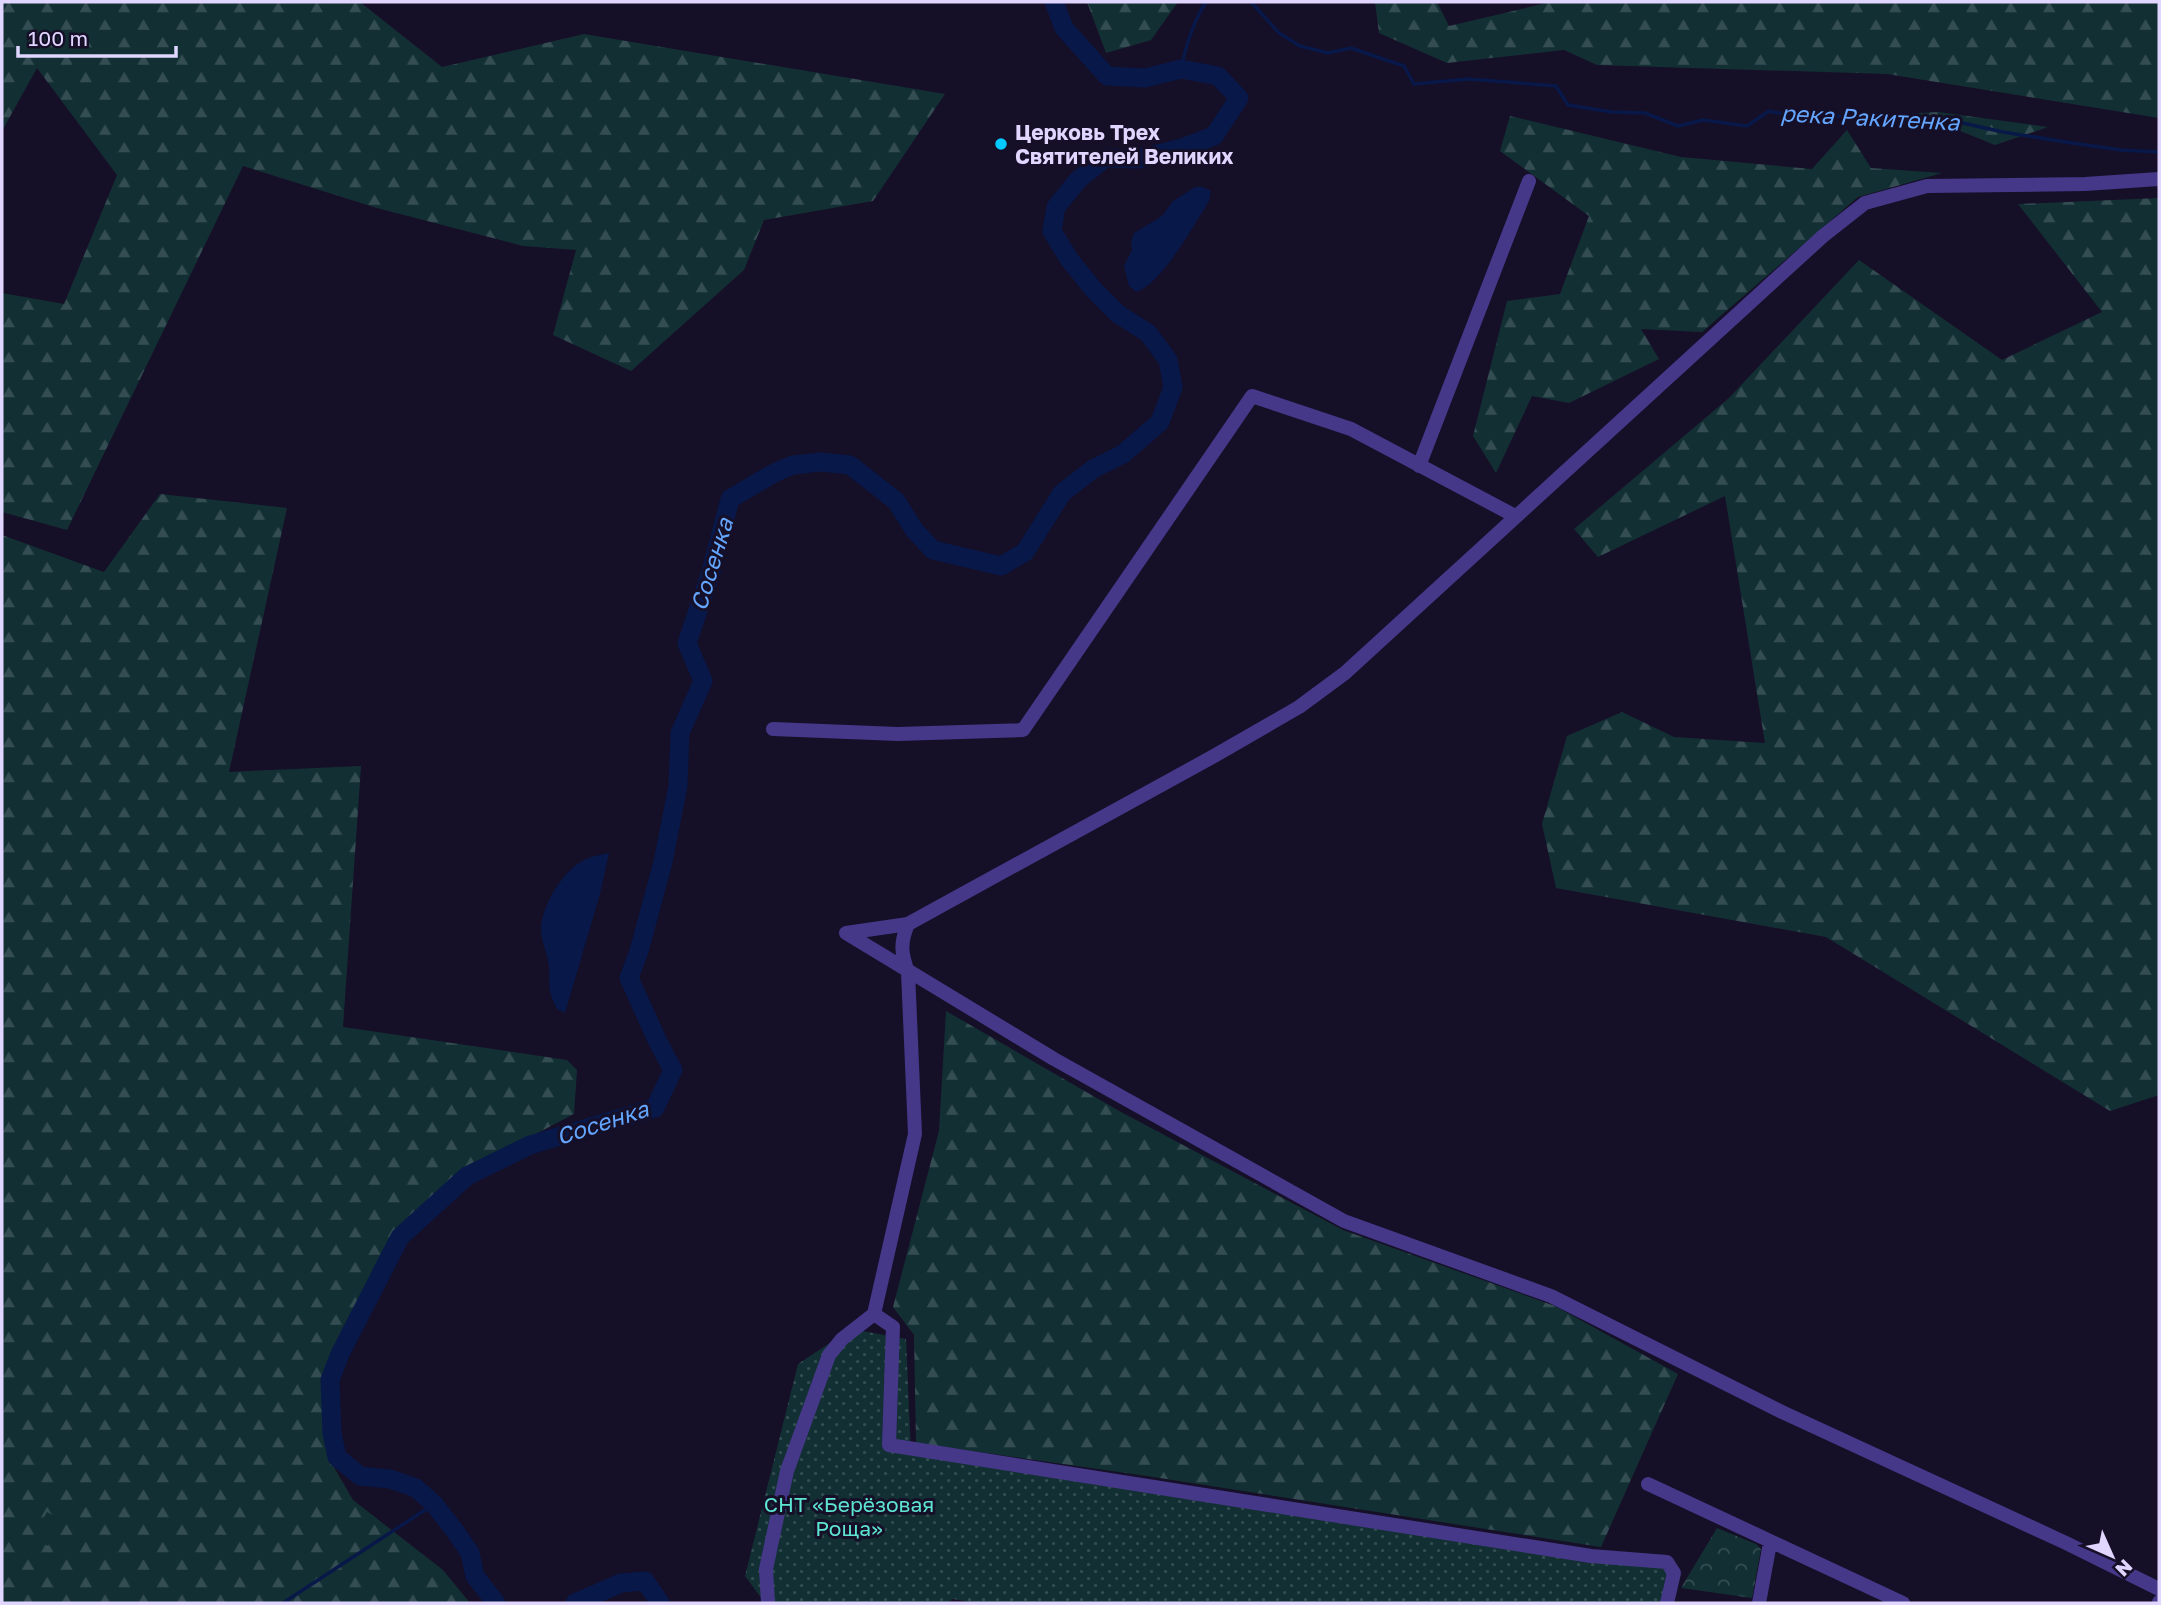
<svg xmlns="http://www.w3.org/2000/svg" width="2161" height="1605" font-family="'Golos Text',sans-serif">
<style>
.grass{fill:url(#grass-dots)}
.forest{fill:url(#forest-firs)}
.park{fill:url(#park-crowns)}
.pitch{fill:#123033}
.water{fill:#081848}
.lines{fill:none;stroke-linecap:round;stroke-linejoin:round}
.stream{stroke:#081848;stroke-width:3.5}
.river{stroke:#081848;stroke-width:19}
.minor{stroke:#453889;stroke-width:14}
.poi-dot{fill:#02c9ff;stroke:#160f28;stroke-width:2.5}
.labels{text-anchor:middle;dominant-baseline:central;stroke-width:6;stroke-linejoin:round;paint-order:stroke}
.poi-label{font-size:21px;font-weight:bold;fill:#e0d6ff;stroke:#160f28;text-anchor:start}
.park-label{font-size:21px;fill:#5de4d2;stroke:#160f28}
.water-label{font-size:23px;font-style:italic;fill:#64a6ff;stroke:#160f28}
</style>
<defs>
<pattern id="grass-dots" width="8" height="8" patternUnits="userSpaceOnUse" patternTransform="scale(1.75)"><rect width="8" height="8" fill="#123033"/><path d="M2 2h.1M6 6h.1" fill="none" stroke="#344d52" stroke-width="1.8" stroke-linecap="round"/></pattern>
<pattern id="forest-firs" width="22" height="20" patternUnits="userSpaceOnUse" patternTransform="scale(1.75)"><rect width="22" height="20" fill="#123033"/><path d="M5 1l3.5 6h-7zM16 11l3.5 6h-7z" fill="#344d52"/></pattern>
<pattern id="park-crowns" width="20" height="18" patternUnits="userSpaceOnUse" patternTransform="scale(1.75)"><rect width="20" height="18" fill="#123033"/><path d="M2 6a3 3 0 1 1 6 0M12 15a3 3 0 1 1 6 0" fill="none" stroke="#344d52"/></pattern>
</defs>
<rect width="100%" height="100%" fill="#160f28"/>
<!-- grass -->
<path class="grass" d="M851 1329 906 1339 911 1454 1662 1568 1673 1572 1665 1603H977L953 1599 947 1603H765L745 1576 798 1364Z"/>
<!-- forest -->
<path class="forest" d="M2 2H360L442 67 584 34 945 94 873 201 764 220 744 270 631 371 553 335 576 250 523 246 377 208 243 166 67 530 2 512V441L4 435 2 434V293L64 304 117 175 37 68 2 131Z
M1087 2H1178L1151 40 1106 53Z
M1375 2H1437L1449 26 1551 2H2159V118L1887 74 1597 65 1564 50 1447 63 1379 33Z
M1938 112 2048 127 1995 145 1953 128 1859 116Z
M1510 116 1681 157 1812 169 1847 130 1871 168 1942 173 1858 197 1702 332 1641 329 1659 359 1569 403 1532 396 1496 473 1473 436 1507 301 1560 294 1589 216 1500 151Z
M2159 198V1095L2110 1111 1826 937 1556 888 1542 824 1567 736 1622 712 1674 737 1765 743 1725 496 1598 557 1574 529 1729 398 1859 260 2002 360 2102 312 2018 204Z
M160 494 287 508 229 772 361 766 343 1027 567 1060 577 1070 574 1114 465 1171 412 1219 396 1237 328 1377 326 1385 331 1462 353 1500 443 1570 470 1603H2V535L104 572Z
M946 1011 1121 1112 1343 1230 1555 1306 1678 1374 1601 1547 1147 1476 916 1443 914 1335 893 1307 939 1131Z"/>
<!-- park -->
<path class="park" d="M1717 1528 1756 1544 1761 1549 1752 1598 1681 1588Z"/>
<!-- pitch -->
<path class="pitch" d="M47 1512 62 1521 48 1546 33 1537Z"/>
<!-- water -->
<path class="water" d="M1195 187H1203L1211 191 1209 201C1194 225 1162 284 1136 292L1129 286 1124 266 1132 250 1131 242 1134 233 1162 216 1173 201Z
M609 853 600 894 565 1013 557 1009C547 989 550 987 549 967 548 954 541 942 541 929 542 904 564 868 588 858 595 856 602 854 609 853Z"/>
<g class="lines">
<!-- stream -->
<path class="stream" d="M1251 2 1279 33 1300 46 1328 53 1351 48 1386 60 1404 66 1414 84 1468 79 1556 86 1568 105 1612 112 1645 113 1678 126 1703 120 1747 126 1769 111 1794 116 1936 117 2003 132 2072 143 2121 150 2159 152
M1181 69C1186 45 1193 22 1206 2
M283 1603 434 1504"/>
<!-- river -->
<path class="river" d="M496 1603 475 1576 470 1553 455 1531 434 1504 416 1488 390 1479 360 1476 337 1457 332 1433 330 1380 340 1354 400 1237 467 1176 530 1145 655 1108 673 1070 658 1042 629 978 639 951 663 862 678 786 680 733 703 681 687 643 711 572 730 499 774 473 793 465 821 462 850 465 896 501 915 531 933 550 1001 566 1025 552 1062 493 1093 469 1123 454 1160 422 1173 387 1168 360 1148 333 1118 314 1094 290 1069 259 1052 231 1056 207 1078 180 1105 158 1138 159 1182 148 1214 136 1239 98 1218 76 1181 69 1145 78 1107 76 1064 28 1054 2
M575 1603 621 1583 645 1581 660 1603"/>
<!-- minor -->
<path class="minor" d="M1419 466 1529 181
M773 729 898 734 1023 730 1252 396 1351 429 1515 516
M908 924C900 943 901 953 908 972L915 1134 874 1314 893 1327 889 1445 1591 1556 1667 1562 1674 1573 1667 1603
M846 933 908 924 1214 756 1299 707 1345 673 1823 236 1865 203 1927 186 2085 184 2159 179
M846 933 1054 1059 1344 1221 1551 1296 1782 1412 2066 1543 2159 1589
M1648 1484 1903 1603
M768 1603 766 1569 787 1471 829 1355 842 1339 874 1314
M1759 1603 1770 1543
M2159 1603V1602"/>
</g>
<!-- markers -->
<circle class="poi-dot" cx="1001" cy="144" r="7"/>
<g class="labels">
<!-- poi labels -->
<g class="poi-label">
<text x="1015" y="132">Церковь Трех<tspan x="1015" dy="24">Святителей Великих</tspan></text>
</g>
<!-- park labels -->
<g class="park-label">
<text x="849" y="1504">СНТ «Берёзовая<tspan x="849" dy="24">Роща»</tspan></text>
</g>
<!-- water labels -->
<g class="water-label">
<text transform="translate(1870 117) rotate(3)">река Ракитенка</text>
<text transform="translate(711 564) rotate(-73)">Сосенка</text>
<text transform="translate(602 1122) rotate(-18)">Сосенка</text>
</g>
</g>
<!-- border -->
<rect width="2161" height="1605" fill="none" stroke="#e0d6ff" stroke-width="7"/>
<!-- north arrow -->
<g transform="translate(2112 1556) rotate(135)" stroke="#160f28" stroke-width="5" paint-order="stroke">
<path d="M0-5L12 26L0 18L-12 26Z" fill="#e0d6ff"/>
<text y="-10" font-size="19" font-weight="bold" text-anchor="middle" fill="#e0d6ff">N</text>
</g>
<!-- scale -->
<path d="M18 46v10h158v-10" fill="none" stroke="#e0d6ff" stroke-width="3.5"/>
<text x="28" y="46" font-size="21" fill="#e0d6ff" stroke="#160f28" stroke-width="5" paint-order="stroke">100 m</text>
</svg>
